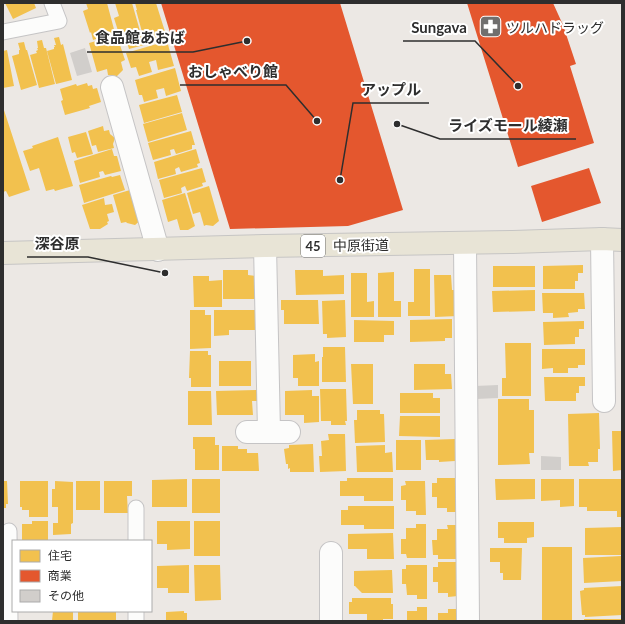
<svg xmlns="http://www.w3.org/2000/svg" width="625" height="624" font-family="Lato,'Noto Sans JP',sans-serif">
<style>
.homes{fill:#f2c14e}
.shops{fill:#e4572e}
.building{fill:#d1cecb}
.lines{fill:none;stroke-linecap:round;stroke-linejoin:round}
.lane-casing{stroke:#c5c4c5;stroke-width:17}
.street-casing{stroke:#c5c4c5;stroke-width:24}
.primary-casing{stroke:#c6c5c4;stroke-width:24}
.lane{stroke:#fcfcfb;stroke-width:15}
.street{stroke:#fcfcfb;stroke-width:22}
.primary{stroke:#e8e4d6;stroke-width:22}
.labels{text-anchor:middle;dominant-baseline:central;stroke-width:4;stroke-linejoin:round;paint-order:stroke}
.shield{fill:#fff;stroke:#6d6d6d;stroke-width:1}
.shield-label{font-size:13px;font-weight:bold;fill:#2e2e2e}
.poi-label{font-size:14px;fill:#2e2e2e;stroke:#fff;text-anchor:start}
.street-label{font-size:14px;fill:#2e2e2e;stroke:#fff}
.leader{fill:none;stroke:#2e2e2e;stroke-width:1.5}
.callout-dot{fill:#2e2e2e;stroke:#fff;stroke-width:1.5}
.callout-label{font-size:15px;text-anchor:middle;font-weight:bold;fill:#2e2e2e;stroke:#fff;stroke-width:4;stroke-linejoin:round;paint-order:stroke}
</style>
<rect width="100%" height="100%" fill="#ece8e4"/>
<!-- homes -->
<path class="homes" d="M5 3H34L36 8 13 19Z
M86 3H107L115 33 93 40 91 32 90 33 83 11 88 9Z
M115 3H132L144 45 129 49 124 32 119 34 114 18 119 16Z
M135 3H156L167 38 149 43 145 31 142 32 136 10H137Z
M59 37 61 45 63 44 72 80 56 84 47 51 54 49V47H55L54 45H56L54 38Z
M111 37 113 43 119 42 125 60 121 62 123 70 117 76 108 75 107 69 97 72 89 43Z
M42 40 44 48H46L55 84 39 88 30 55 37 53 36 51 38 50 37 48H38L37 41Z
M167 41 174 66 158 70 156 60 149 62 152 72 139 76 136 67 131 68 126 53Z
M24 42 26 50H27L37 85 21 90 12 56 19 54V50H20L18 43Z
M7 50 14 86 3 88V51Z
M175 68 181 91 166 96 164 88 156 90 158 98 144 102 142 95H139L135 80Z
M87 83 88 86 92 85 93 89 97 88 101 102 89 106 90 108 65 115 61 101 63 100 60 89 76 84 77 86Z
M177 95 182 112 144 123 139 105Z
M3 107 30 190 9 197 6 191 3 192Z
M182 113 187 130 148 142 143 124Z
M103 126 104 131 109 130 110 134 115 138 113 144 114 148 98 152 96 145 92 146 88 131Z
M191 131 195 145H192V149L176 154 174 149 170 150 171 155 153 160 148 143Z
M86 132 93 154 77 158 75 152 72 153 68 137Z
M58 137 73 186 55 191 54 189 46 191 39 168 30 171 23 151 33 148 32 146Z
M112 149 114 156H117L121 171 105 175 103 171 99 172 100 177 80 183 74 161Z
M196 149 200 163 197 164 198 167 181 172 179 167 175 169 176 174 158 179 154 162Z
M202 168 206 182 202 183 203 186 187 191 185 186 181 188 182 193 164 198 159 180Z
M120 175 125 190 84 203 79 185 111 176 112 177Z
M209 186 219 221 213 226 206 225 204 226 200 212 193 214 187 193Z
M130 190 142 219 135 225 127 223 126 222 121 223 113 195Z
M185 193 195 226 188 230H180L177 219 168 222 162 200Z
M104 198 105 205 112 204 114 212 107 214 109 221 107 222 108 224 100 229H90L82 205Z
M583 265V273H578V281H575V289H543V266Z
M493 266H535V287H493Z
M414 269H430V316H408V302H414Z
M223 270H248V275L256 276 258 299H223Z
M295 270H323V276L344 275V294L296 295Z
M394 272V301H401V317H378V273Z
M351 273H367V302L374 301V317H351Z
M434 275H451L452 290H454V297H457L458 316 435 317Z
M193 276H209V281L222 280V307H194Z
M535 290V311L493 312 492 291Z
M542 293H584L585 309H578V312L568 313 569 317 553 318V313H543Z
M281 300H318L319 324H284V310H281Z
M345 300 346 337 327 338V334H323L322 301Z
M190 310H205V315H211V348L190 349Z
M214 310H258V330H229V335L214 336Z
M452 319V338H445V341L410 342V320Z
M354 320 394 321V335H384V342H354Z
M584 321V329H579V337H575V344L544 345 543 322Z
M505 343H531V396H502V378H506Z
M323 347H345L346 382H322V357H323Z
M542 349H585V365H578V368H568V373H553V368L542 369Z
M190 351H208V355H211V387H191V378H189Z
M315 354V362L319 361V386H298V378H293V355Z
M219 361H251V386H219Z
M351 364H373V404H353Z
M414 364H445V374H451L452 389 414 390Z
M544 377H585V386H579V393H576V401H545Z
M320 389H346L347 421H345L346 425H331V421H321Z
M257 390V401H252L253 415H217L216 391Z
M312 390V396H319V422L304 423V415H285V391Z
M188 391H211L212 425H188Z
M400 393H433V398H440V413H400Z
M498 399H529V410H534V453H529L530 464 498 465Z
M357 410H380V414H384L385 442 355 443 354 420H357Z
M599 413 600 449H598V462H588L589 466H569L568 414Z
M400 416H440V437L399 436Z
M612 431H622V470L613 471Z
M328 434H345L346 471 320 472 319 456H322L321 441 329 440Z
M193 437H215V445H219V470H195V449H193Z
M455 439V461L439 462V460H426L425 440Z
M396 440H421V470H396Z
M313 444 314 472H290V468L288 469V464H286L284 449 289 448V445Z
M385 445V453L392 452 393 472H357L356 446Z
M222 446H238V449H247V453H258L259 471H222Z
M347 478H393V501H364V496H340V481H347Z
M437 478H457V512H447V508H437V497H432V483H437Z
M187 479V507H152V480Z
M192 479H220V513H192Z
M495 479H535V499L496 500Z
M541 479H574V506L560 507V500L541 501Z
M579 479H622V517H617V511H587V507H579Z
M3 481H7L8 504H6V508H3Z
M20 481H48V517H29V510H22V507H20Z
M55 481 73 482V523L71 524V534L53 535V523H58V507H52V489H55Z
M76 481H100V510H76Z
M104 481H132V496H127L128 513H104Z
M405 481H425L426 515H416V511H406V500H401V486L406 485Z
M348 506H394V529H364V525H341V510H348Z
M32 521H48V541H22V524H32Z
M157 521H190V549L167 550V544H157Z
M194 521H220V556H194Z
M498 522H534V537L527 538V543H504V538H498Z
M416 524H426V558H407L406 554H401V539H406V528H416Z
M447 525H457L458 559H438V555H433L432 540H437V529H448Z
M622 527V555H585V528Z
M393 533 394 559H367V549H348V534Z
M542 547H572V621H542Z
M490 548H522L521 580H503V573H500V562H490Z
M621 556 622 581 584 583 583 558Z
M438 562H458V596L448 597V593H438V582H433V567H438Z
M189 565V593H168V588H157V566Z
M194 565H220L221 600 195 601Z
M406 565H427V599H417V595H407L406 584H402V569H406Z
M392 570 393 593H362L355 586H354V571Z
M622 586V615L585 617V615H582L580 591 584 590V588Z
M352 598H391V604H393V619H383V621H367V614H349V602H352Z
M417 607H427V621H407V611H417Z
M448 609H458V621H438V613H448Z
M53 611H73V621H52Z
M78 611H116V620L78 621Z
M184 611V613H187V621H166V612Z
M584 619H622V621H584Z"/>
<!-- shops -->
<path class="shops" d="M161 3H340L403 210 348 226 230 229Z
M467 3H553L563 25 576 64 570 66 594 143 518 167Z
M589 168 601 203 542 222 531 186Z"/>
<!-- building -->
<path class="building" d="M85 48 92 72 77 76 70 53Z
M498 385V398L476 399 475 386Z
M541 456 561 457V470H541Z"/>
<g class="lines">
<defs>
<path id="lane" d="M3 32 59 21 52 3
M9 531 10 621
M136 541V508
M136 621V611"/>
<path id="street" d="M112 87 158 250
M602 239 604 401
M465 243 468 621
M265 246 269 432
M247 432H289
M331 553V621"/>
<path id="primary" d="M3 253 265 246 513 242 602 239 622 240"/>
</defs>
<!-- lane casing -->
<use href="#lane" class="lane-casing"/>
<!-- street casing -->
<use href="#street" class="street-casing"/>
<!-- primary casing -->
<use href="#primary" class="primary-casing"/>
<!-- lane -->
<use href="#lane" class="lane"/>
<!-- street -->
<use href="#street" class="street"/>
<!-- primary -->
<use href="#primary" class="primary"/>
</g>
<!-- icons -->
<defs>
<symbol id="pharmacy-square" viewBox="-11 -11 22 22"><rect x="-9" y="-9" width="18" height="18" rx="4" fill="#706f6e" stroke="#fff"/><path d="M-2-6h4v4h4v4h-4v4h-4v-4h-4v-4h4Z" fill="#fff"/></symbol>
</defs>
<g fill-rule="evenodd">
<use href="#pharmacy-square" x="478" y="14" width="25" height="25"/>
</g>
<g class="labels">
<!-- shield labels -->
<rect class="shield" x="301" y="235" width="24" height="22" rx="3"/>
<g class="shield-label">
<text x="313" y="246">45</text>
</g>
<!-- poi labels -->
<g class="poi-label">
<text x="506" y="27">ツルハドラッグ</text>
</g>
<!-- street labels -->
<g class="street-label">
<text transform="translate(361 245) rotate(-1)">中原街道</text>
</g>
</g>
<!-- callouts -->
<path class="leader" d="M518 86L475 41H403M247 41L193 52H87M317 121L286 85H180M340 180L353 103H429M397 124L440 139H576M165 273L88 257H27"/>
<g class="callout-dot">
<circle cx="518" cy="86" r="4"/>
<circle cx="247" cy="41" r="4"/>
<circle cx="317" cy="121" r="4"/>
<circle cx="340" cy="180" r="4"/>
<circle cx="397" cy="124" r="4"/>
<circle cx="165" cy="273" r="4"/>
</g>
<g class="callout-label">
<text x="439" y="33">Sungava</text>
<text x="140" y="43">食品館あおば</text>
<text x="233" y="77">おしゃべり館</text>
<text x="391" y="95">アップル</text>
<text x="508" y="131">ライズモール綾瀬</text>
<text x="57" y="249">深谷原</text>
</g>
<!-- border -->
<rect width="625" height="624" fill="none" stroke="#2e2e2e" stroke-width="8"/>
<!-- legend -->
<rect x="12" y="540" width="140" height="72" fill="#ffffff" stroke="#ababab"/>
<rect x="20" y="550" width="20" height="12" fill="#f2c14e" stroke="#ababab"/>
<text x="48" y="560" font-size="12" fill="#2e2e2e">住宅</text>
<rect x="20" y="570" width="20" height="12" fill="#e4572e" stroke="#ababab"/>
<text x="48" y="580" font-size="12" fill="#2e2e2e">商業</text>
<rect x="20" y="590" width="20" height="12" fill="#d1cecb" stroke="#ababab"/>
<text x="48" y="600" font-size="12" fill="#2e2e2e">その他</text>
</svg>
